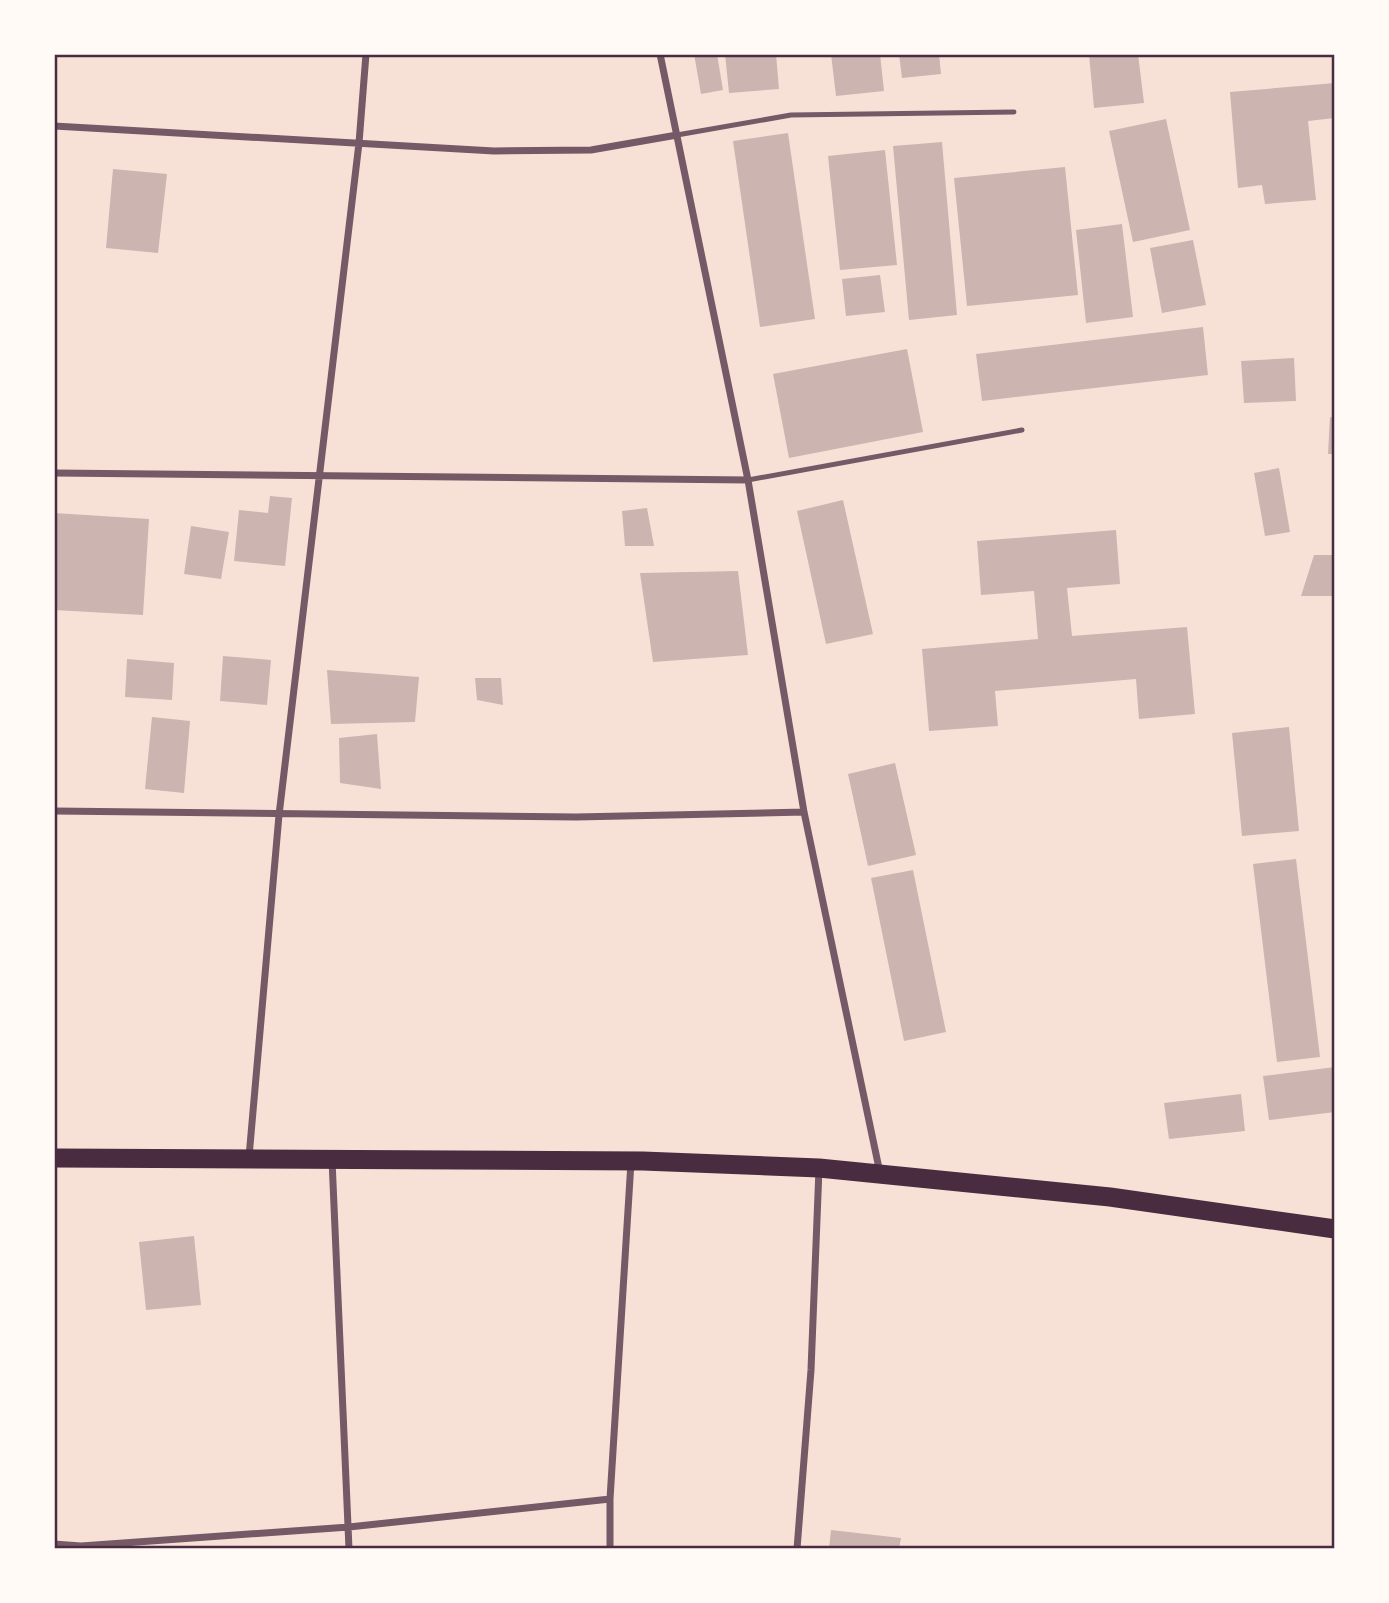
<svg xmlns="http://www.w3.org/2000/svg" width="1389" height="1603" font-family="'DM Sans',sans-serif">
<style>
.building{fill:#ccb4b1}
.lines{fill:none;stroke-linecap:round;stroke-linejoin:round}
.service{stroke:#755966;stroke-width:5}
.minor{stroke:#755966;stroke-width:7}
.trunk{stroke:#4a2c40;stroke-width:19}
.neatline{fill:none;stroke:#4a2c40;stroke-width:2.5}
</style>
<rect width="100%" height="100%" fill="#f7e1d7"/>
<!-- building -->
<path class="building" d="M694 54H717L723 90 701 94Z
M725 54H776L779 89 729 93Z
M831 54H880L884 91 836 96Z
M899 54H939L941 74 902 78Z
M1089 54H1138L1144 103 1094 108Z
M1335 83V118L1308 121 1316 200 1265 204 1262 185 1238 188 1230 92Z
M1166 119 1190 230 1133 242 1109 131Z
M788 133 815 319 760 327 733 141Z
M942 142 957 315 909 320 893 146Z
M885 150 897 265 840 270 828 156Z
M1065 167 1078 295 967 306 954 178Z
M113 169 167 174 158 253 106 248Z
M1122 224 1133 317 1086 323 1076 230Z
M1193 240 1206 305 1162 313 1150 248Z
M880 275 885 312 846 316 842 279Z
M1203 327 1208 375 982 401 976 354Z
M907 349 923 432 789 458 773 374Z
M1294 358 1296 401 1244 403 1241 361Z
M1330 417 1335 418V454H1328Z
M1279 468 1290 532 1265 536 1254 473Z
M270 496 292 498 285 566 234 561 239 510 268 513Z
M843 500 873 634 826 644 797 511Z
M647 508 654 546H625L622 511Z
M54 513 149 519 143 615 54 610Z
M191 526 229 532 221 579 184 574Z
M1116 530 1120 584 1067 588 1072 636 1187 627 1195 714 1139 719 1136 679 995 691 998 726 929 731 922 649 1038 639 1034 591 981 595 977 541Z
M1314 555H1335V596H1301Z
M738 571 748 655 653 662 640 573Z
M223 656 271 660 267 705 220 701Z
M127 659 174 663 172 700 125 697Z
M327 670 419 677 415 722 331 724Z
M475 678H501L503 705 477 700Z
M152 717 190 721 184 793 145 789Z
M1289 727 1299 831 1242 836 1232 733Z
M377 734 381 789 340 783 339 738Z
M895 763 916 855 868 866 848 774Z
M1296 859 1320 1057 1277 1062 1253 864Z
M913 870 946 1032 904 1041 871 878Z
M1335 1067V1112L1269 1120 1263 1076Z
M1241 1094 1245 1131 1169 1139 1164 1103Z
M194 1236 201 1305 146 1310 139 1242Z
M831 1530 901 1538 899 1549H829Z"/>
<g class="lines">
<!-- service -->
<path class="service" d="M677 135 791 115 1014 112
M748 480 1022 430"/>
<!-- minor -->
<path class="minor" d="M660 54 748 480 804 812 880 1173
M54 126 494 151 591 150 677 135
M54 473 748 480
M54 811 576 817 804 812
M249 1157 279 815 359 143 366 54
M332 1160 349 1549
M54 1544 81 1546 349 1527 610 1499
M610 1549V1499L631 1162
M797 1549 811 1370 819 1169"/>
<!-- trunk -->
<path class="trunk" d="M54 1158 643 1161 819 1168 1110 1197 1335 1229"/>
</g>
<!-- border -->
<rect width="1389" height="1603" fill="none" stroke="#fffaf5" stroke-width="112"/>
<rect x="56" y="56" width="1277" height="1491" class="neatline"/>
</svg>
